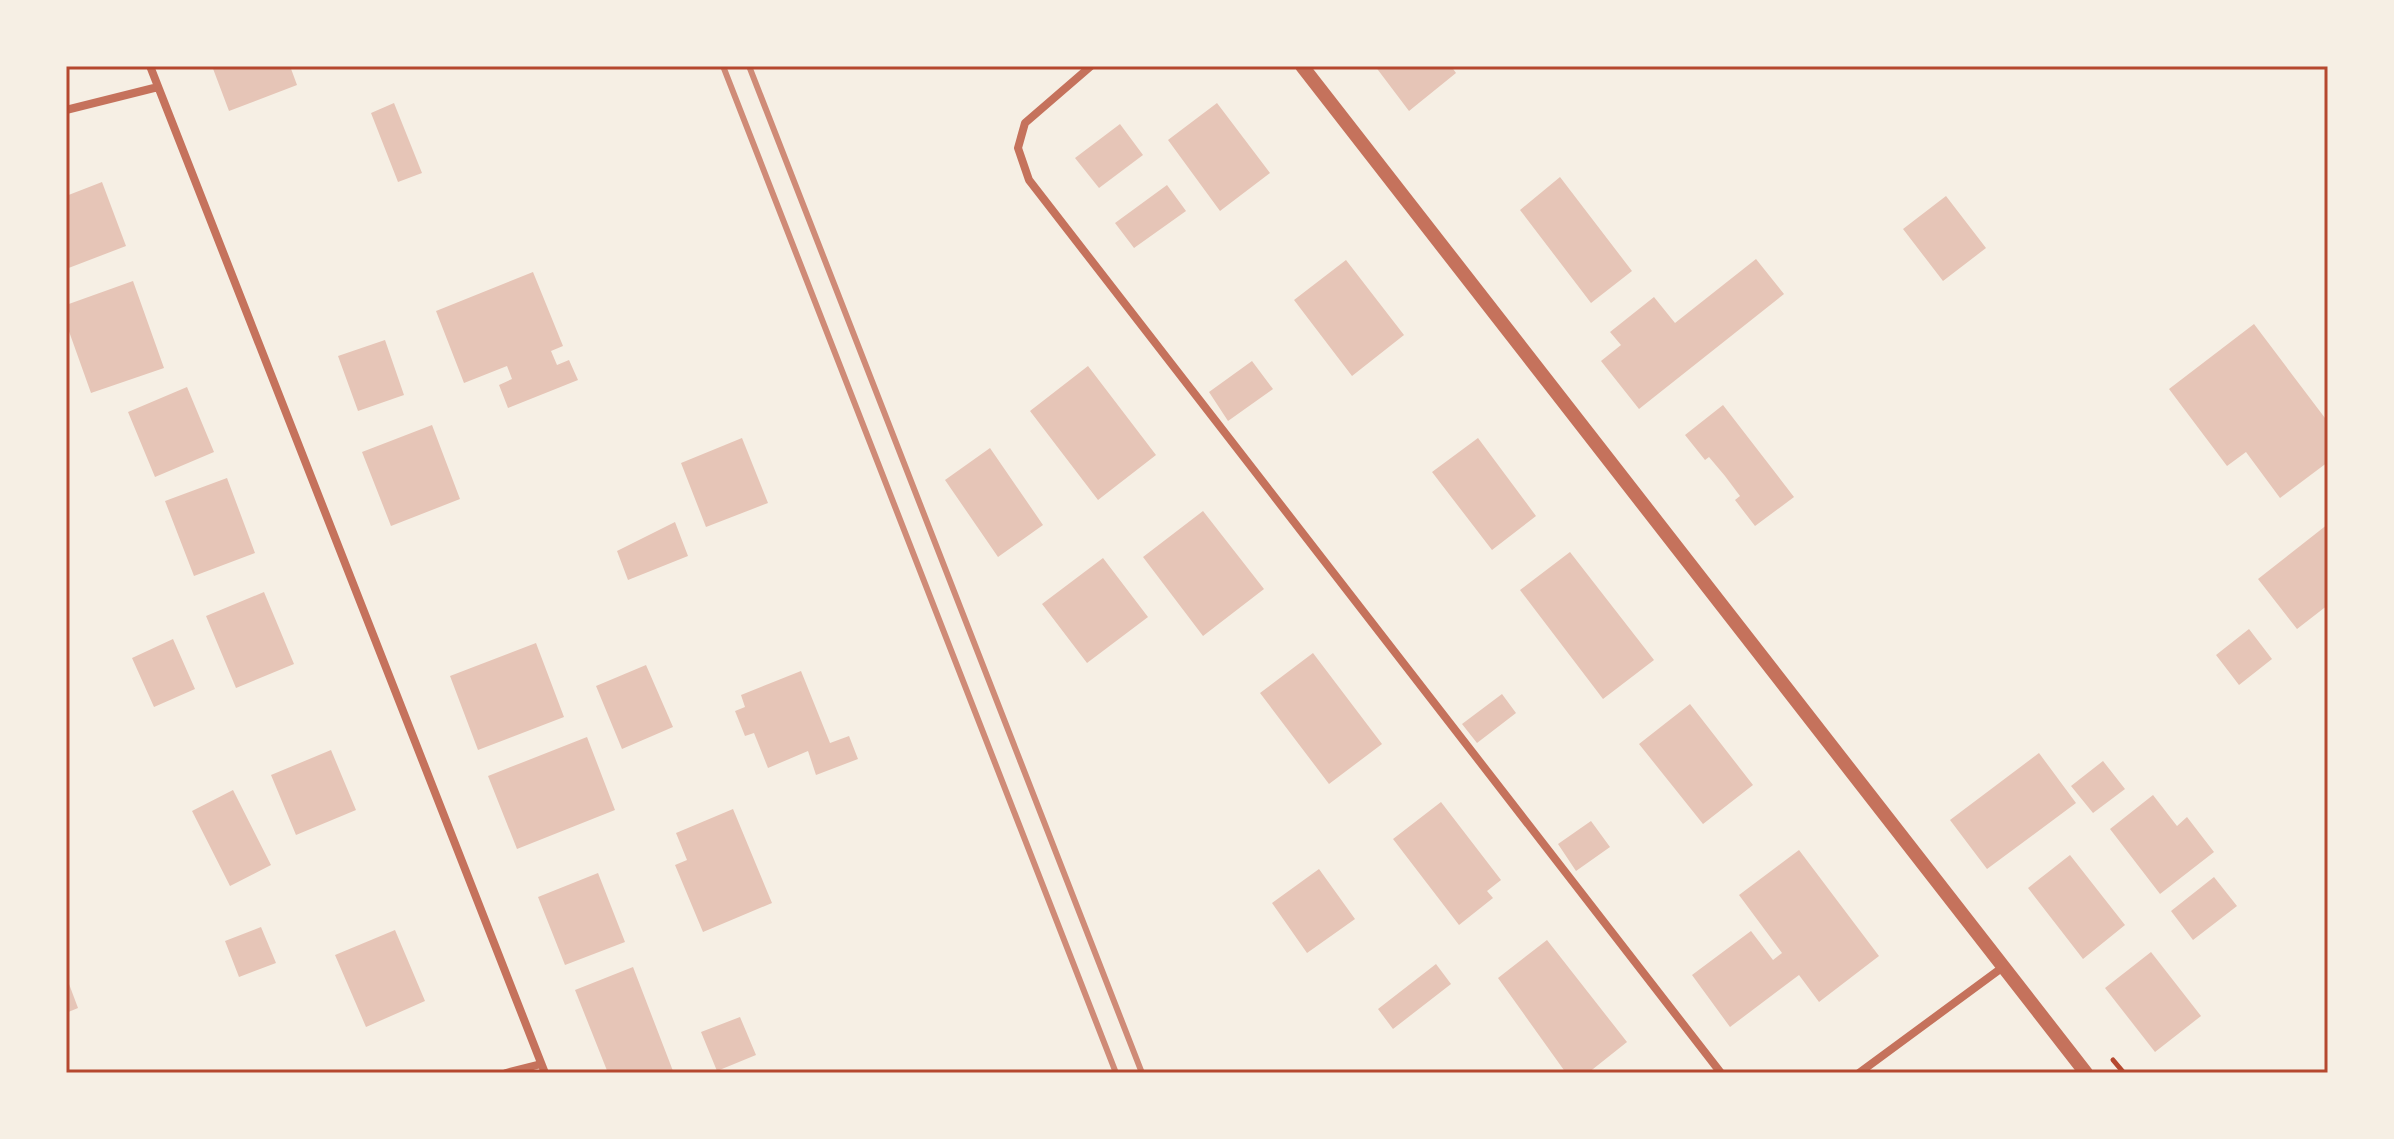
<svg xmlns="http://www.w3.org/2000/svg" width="2394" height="1139" font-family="'Space Grotesk',sans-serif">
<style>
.building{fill:#e6c5b7}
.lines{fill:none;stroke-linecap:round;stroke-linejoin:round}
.path{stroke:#b5482f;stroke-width:5}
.minor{stroke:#c5725c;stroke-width:8}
.tertiary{stroke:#c5725c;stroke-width:14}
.rail{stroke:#cf8b77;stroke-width:6}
.neatline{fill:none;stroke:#b5482f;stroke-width:3}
</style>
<rect width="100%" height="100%" fill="#f6efe4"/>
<!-- building -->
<path class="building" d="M212 66H290L297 85 229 111Z
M1375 66H1451L1456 73 1409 111Z
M394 103 422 173 398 182 371 113Z
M1217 103 1270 173 1220 211 1168 140Z
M1120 124 1143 155 1099 188 1075 158Z
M1560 177 1632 271 1591 303 1520 210Z
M102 182 126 246 66 269V196Z
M1167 185 1186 211 1134 248 1115 223Z
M1946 196 1986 248 1943 281 1903 229Z
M1756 259 1784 294 1639 409 1601 361 1621 345 1610 332 1654 297 1675 323Z
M1346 260 1404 335 1352 376 1294 300Z
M533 272 563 346 551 351 557 365 569 360 578 380 508 408 499 385 512 379 507 366 464 383 436 311Z
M133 281 164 368 91 393 66 323V305Z
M2254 324 2328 422V462L2280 498 2246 452 2227 466 2169 389Z
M385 340 404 395 358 411 338 356Z
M1252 361 1273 389 1228 421 1209 392Z
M1088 366 1156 455 1098 500 1030 411Z
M187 387 214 452 155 477 128 412Z
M1723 405 1794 497 1755 526 1735 500 1740 496 1725 476 1709 457 1705 460 1685 435Z
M432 425 460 499 391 526 362 452Z
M742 438 768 503 706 527 681 463Z
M1478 438 1536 516 1492 550 1432 472Z
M990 448 1043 525 998 557 945 480Z
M227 478 255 553 194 576 165 501Z
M1203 511 1264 589 1203 636 1143 557Z
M675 522 688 556 628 580 617 551Z
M2328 524V605L2297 629 2258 579Z
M1570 552 1654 660 1603 699 1520 590Z
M1103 558 1148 617 1087 663 1042 604Z
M264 592 294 664 236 688 206 616Z
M2249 629 2272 659 2239 685 2216 655Z
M173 639 195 689 154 707 132 658Z
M536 643 564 717 478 750 450 676Z
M1313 653 1382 744 1329 784 1260 693Z
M646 665 673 727 622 749 596 686Z
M801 671 830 743 849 736 858 759 816 775 808 751 768 768 754 733 745 736 735 711 745 707 741 695Z
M1502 694 1516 713 1477 743 1462 724Z
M1690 704 1753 785 1703 824 1639 744Z
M587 737 615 810 517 849 488 776Z
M331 750 356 810 296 835 271 775Z
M2039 753 2076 803 1987 869 1950 820Z
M2103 761 2125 789 2093 813 2071 786Z
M233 790 271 865 230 886 192 811Z
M2153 795 2177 826 2187 817 2214 852 2160 894 2110 829Z
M1441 802 1501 880 1487 891 1493 898 1459 925 1393 839Z
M733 809 772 903 703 932 675 865 687 860 676 833Z
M1591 821 1610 847 1576 871 1558 844Z
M1799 850 1879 956 1819 1002 1799 975 1730 1027 1692 975 1751 931 1773 960 1782 953 1739 895Z
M2070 855 2125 925 2083 959 2028 888Z
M1319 869 1355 919 1307 953 1272 903Z
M598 873 625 942 565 965 538 897Z
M2214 877 2237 906 2193 940 2171 911Z
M261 927 276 963 239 977 225 941Z
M395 930 425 1001 366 1027 335 955Z
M1547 940 1627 1042 1588 1073H1566L1498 978Z
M2151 952 2201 1016 2155 1052 2105 988Z
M1436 964 1451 984 1393 1029 1378 1009Z
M633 967 673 1071 669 1073H608L575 990Z
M66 976 78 1008 66 1013Z
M740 1017 756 1055 717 1071 701 1032Z"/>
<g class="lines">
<!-- path -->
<path class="path" d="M2113 1060 2124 1073"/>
<!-- minor -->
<path class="minor" d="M150 66 545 1073
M1091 66 1025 123 1018 148 1029 180 1721 1073
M66 110 158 87
M506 1073 541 1064
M1859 1073 2003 967"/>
<!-- tertiary -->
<path class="tertiary" d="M1302 66 2086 1073"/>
<!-- rail -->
<path class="rail" d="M723 66 1116 1073
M749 66 1142 1073"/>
</g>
<!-- border -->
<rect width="2394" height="1139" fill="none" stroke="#f6efe4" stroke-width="136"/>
<rect x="68" y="68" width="2258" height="1003" class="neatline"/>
</svg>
